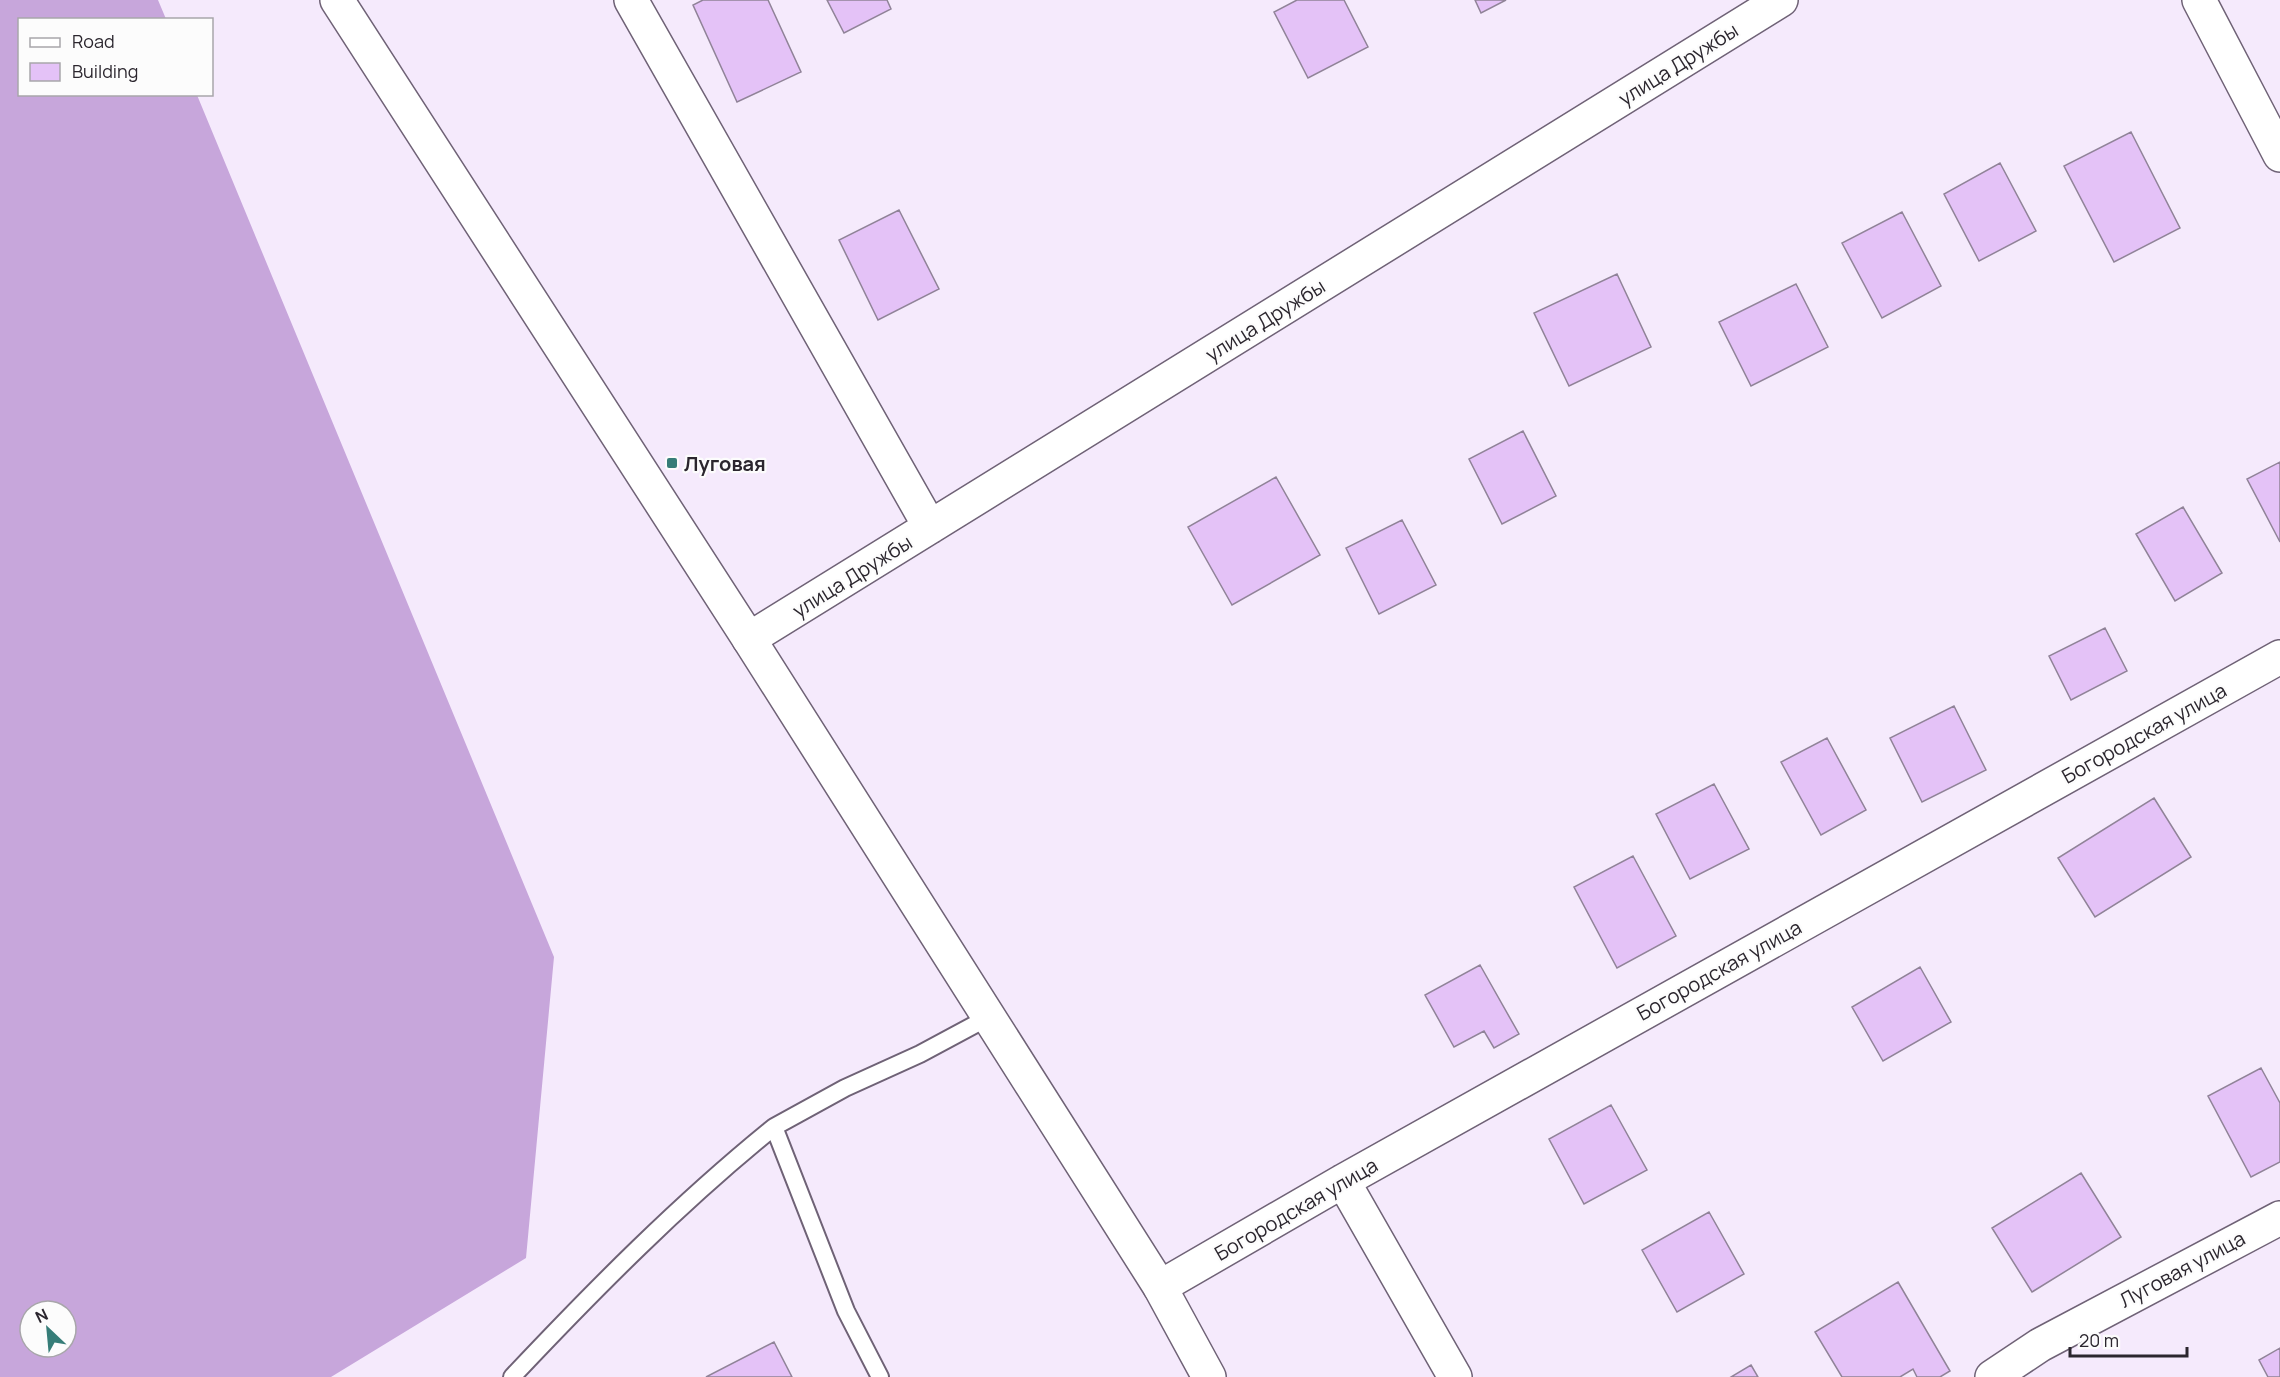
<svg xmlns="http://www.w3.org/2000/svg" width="2280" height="1377" font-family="Manrope,sans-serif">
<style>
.forest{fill:#c7a6db;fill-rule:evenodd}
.building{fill:#e4c2f7;stroke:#908398;stroke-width:1.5}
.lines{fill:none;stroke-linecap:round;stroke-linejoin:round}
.lane-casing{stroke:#6f6276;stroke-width:20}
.street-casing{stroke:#6f6276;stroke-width:36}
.secondary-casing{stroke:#6f6276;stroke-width:36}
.lane{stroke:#fff;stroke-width:16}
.street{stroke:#fff;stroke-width:33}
.secondary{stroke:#fff;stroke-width:33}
.poi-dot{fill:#367d78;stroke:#fcfcfc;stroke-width:2}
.labels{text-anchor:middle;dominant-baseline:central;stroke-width:4.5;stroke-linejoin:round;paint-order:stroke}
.street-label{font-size:20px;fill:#2b262e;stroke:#fcfcfc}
.poi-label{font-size:20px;font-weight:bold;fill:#2b262e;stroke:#fcfcfc;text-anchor:start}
</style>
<rect width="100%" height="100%" fill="#f5eafc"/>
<!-- forest -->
<path class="forest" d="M0 0H158L166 19 20 20V94L197 95 554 957 526 1258 331 1377H0ZM30 1311H66V1347H30Z"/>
<!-- building -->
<path class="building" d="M703 0H768L801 72 737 102 693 5Z
M827 0H887L891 9 844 33Z
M1297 0H1344L1368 47 1308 78 1274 12Z
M1475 0H1506L1481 13Z
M2131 132 2180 228 2114 262 2064 166Z
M2000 163 2036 231 1979 261 1944 194Z
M899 210 939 289 878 320 839 240Z
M1902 212 1941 286 1882 318 1842 243Z
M1617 274 1651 347 1569 386 1534 313Z
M1796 284 1828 347 1751 386 1719 322Z
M1523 431 1556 496 1502 524 1469 459Z
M2280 462V542L2247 479Z
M1276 477 1320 555 1232 605 1188 527Z
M2183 507 2222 573 2175 601 2136 534Z
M1402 520 1436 585 1379 614 1346 548Z
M2105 628 2127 671 2071 700 2049 656Z
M1954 706 1986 770 1922 802 1890 738Z
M1827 738 1866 810 1821 835 1781 762Z
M1714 784 1749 849 1690 879 1656 814Z
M2154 798 2191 857 2095 917 2058 858Z
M1633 856 1676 936 1617 968 1574 887Z
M1480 965 1519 1034 1494 1048 1484 1031 1454 1047 1425 995Z
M1920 967 1951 1022 1883 1061 1852 1007Z
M2261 1068 2280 1103V1162L2251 1177 2208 1096Z
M1611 1105 1647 1170 1584 1204 1549 1139Z
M2081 1173 2121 1237 2032 1292 1992 1228Z
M1709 1212 1744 1274 1677 1312 1642 1250Z
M1898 1282 1950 1371 1940 1377H1917L1913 1369 1900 1377H1842L1815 1332Z
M774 1342 792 1377H706Z
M2280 1348V1377H2268L2259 1360Z
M1751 1365 1758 1377H1731Z"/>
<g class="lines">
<defs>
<path id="lane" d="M512 1377C595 1289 680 1203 774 1127
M880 1377 846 1311 774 1127 845 1088 920 1054 989 1017"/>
<path id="street" d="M631 0 930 527
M2199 0 2280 155
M749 639 1781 0
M1343 1181 1455 1377
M1160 1287 1343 1181 2280 657
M1992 1377 2040 1345 2280 1218"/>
<path id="secondary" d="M337 0 749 639 1160 1287 1209 1377"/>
</defs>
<!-- lane casing -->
<use href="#lane" class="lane-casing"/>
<!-- street casing -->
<use href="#street" class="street-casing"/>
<!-- secondary casing -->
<use href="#secondary" class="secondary-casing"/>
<!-- lane -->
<use href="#lane" class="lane"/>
<!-- street -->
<use href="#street" class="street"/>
<!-- secondary -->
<use href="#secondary" class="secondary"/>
</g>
<!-- markers -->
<rect class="poi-dot" x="666" y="457" width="12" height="12" rx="3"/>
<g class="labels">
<!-- street labels -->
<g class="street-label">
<text transform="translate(1678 64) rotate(-32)">улица Дружбы</text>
<text transform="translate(1265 320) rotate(-32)">улица Дружбы</text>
<text transform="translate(852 576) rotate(-32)">улица Дружбы</text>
<text transform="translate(2144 733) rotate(-29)">Богородская улица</text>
<text transform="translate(1719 970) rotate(-29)">Богородская улица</text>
<text transform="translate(1296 1209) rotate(-30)">Богородская улица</text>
<text transform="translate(2182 1269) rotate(-28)">Луговая улица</text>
</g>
<!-- poi labels -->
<g class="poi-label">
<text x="684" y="463">Луговая</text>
</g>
</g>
<!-- legend -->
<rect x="18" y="18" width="195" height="78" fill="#fcfcfc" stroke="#a8a6aa" stroke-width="1.5"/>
<rect x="30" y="38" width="30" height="9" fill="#ffffff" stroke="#a8a6aa" stroke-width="1.5"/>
<text x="72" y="48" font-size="18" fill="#2b262e">Road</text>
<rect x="30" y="63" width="30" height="18" fill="#e4c2f7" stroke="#a8a6aa" stroke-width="1.5"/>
<text x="72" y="78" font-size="18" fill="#2b262e">Building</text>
<!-- north arrow -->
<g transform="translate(48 1329) rotate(334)"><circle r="28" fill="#fcfcfc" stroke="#a8a6aa" stroke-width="1.5"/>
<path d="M0-4.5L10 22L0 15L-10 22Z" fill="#367d78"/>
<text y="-9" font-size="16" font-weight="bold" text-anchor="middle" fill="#2b262e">N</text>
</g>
<!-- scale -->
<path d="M2070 1347v9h117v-9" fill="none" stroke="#2b262e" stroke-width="3"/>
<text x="2079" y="1347" font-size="18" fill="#2b262e" stroke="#fcfcfc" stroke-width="4.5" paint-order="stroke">20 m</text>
</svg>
